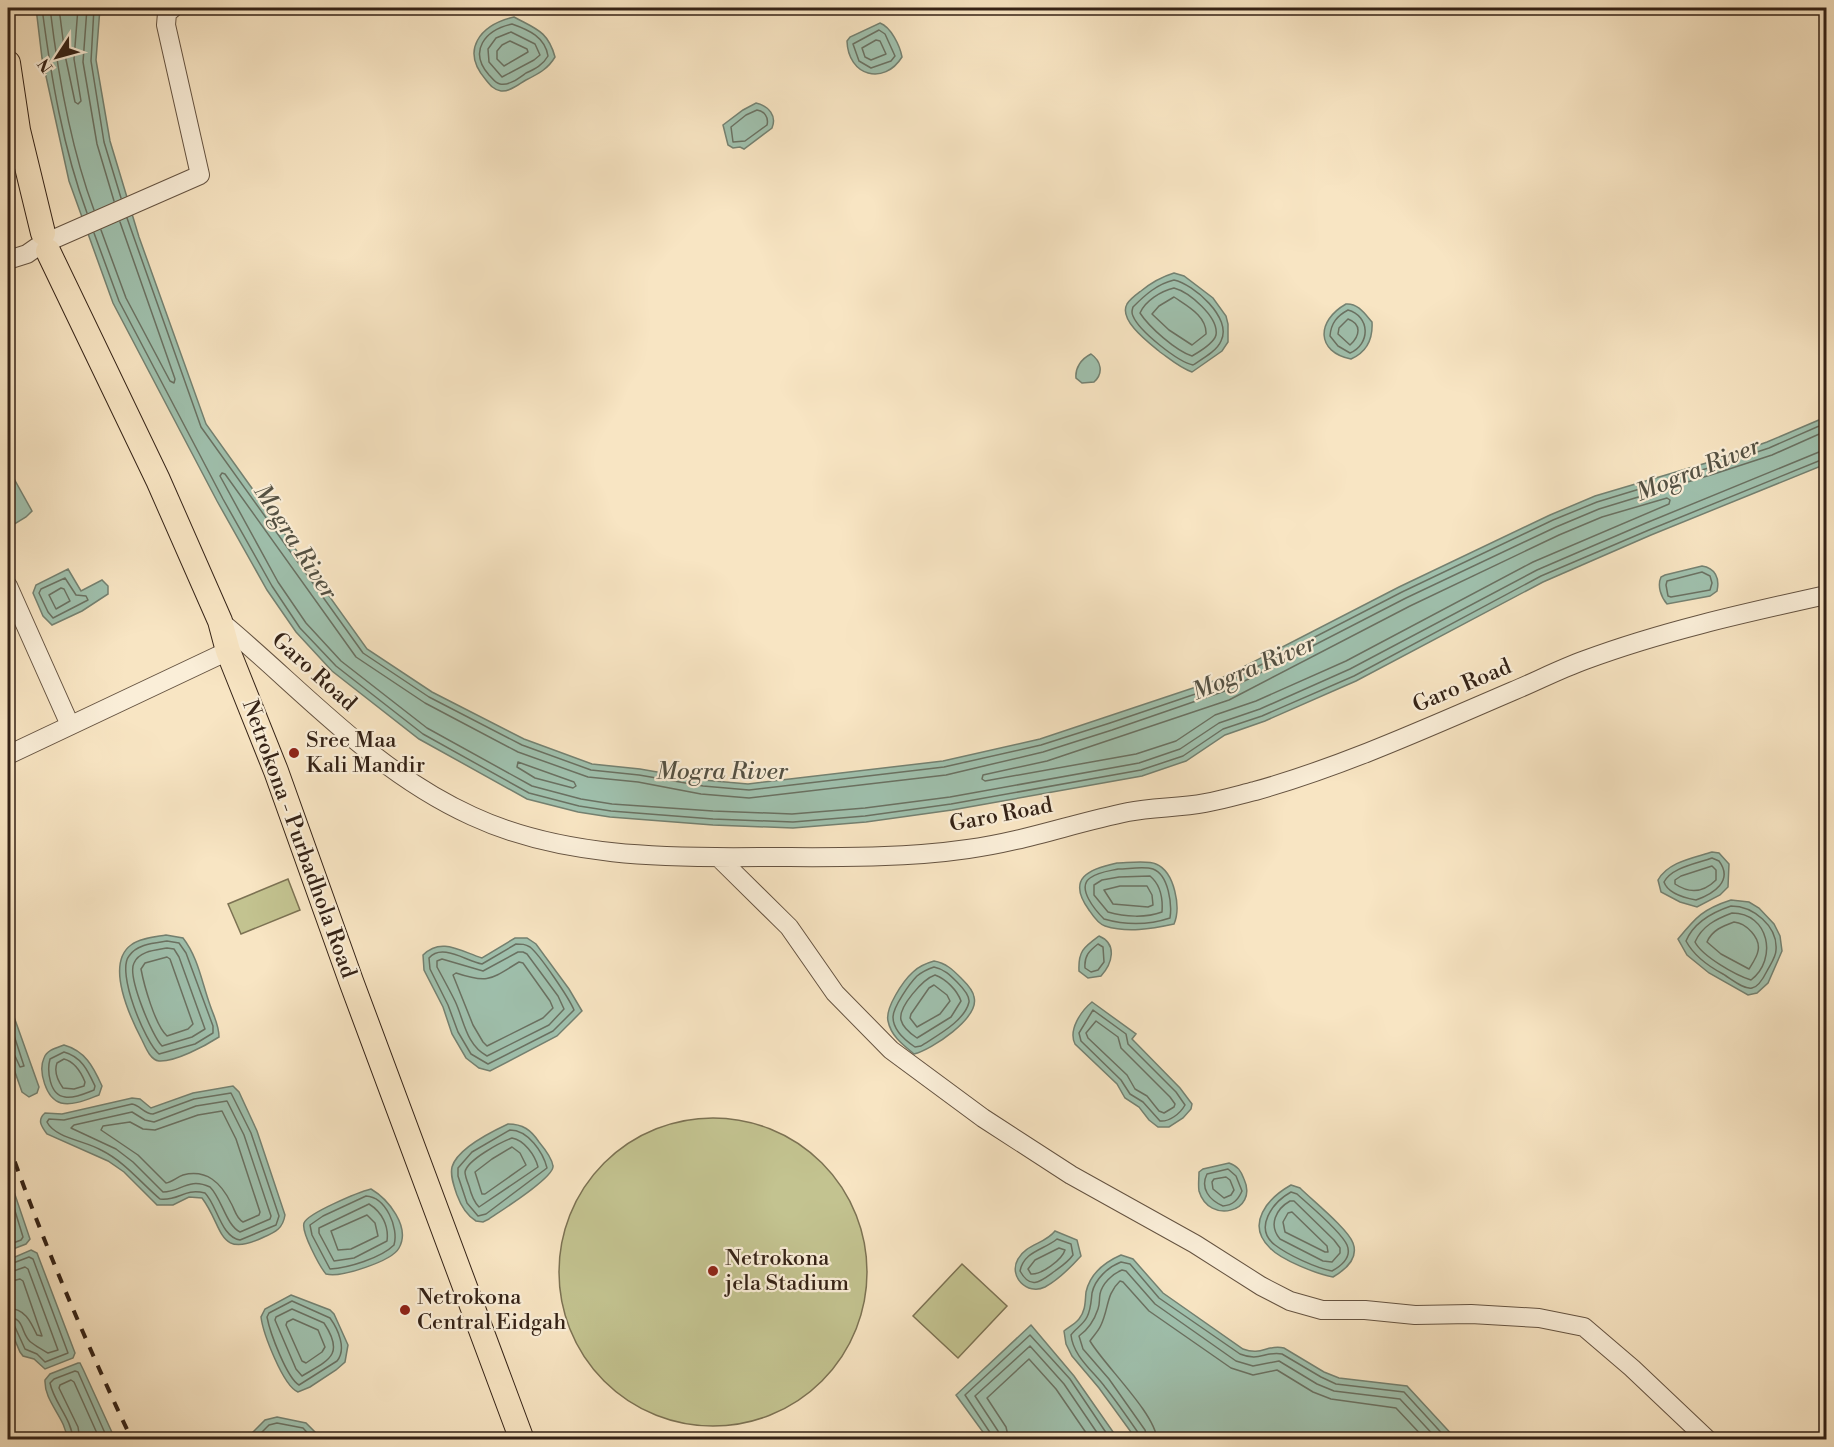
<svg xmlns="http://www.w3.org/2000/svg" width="1834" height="1447" font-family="'Libre Bodoni',serif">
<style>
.green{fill:#c3c390;stroke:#7c7253;stroke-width:1.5}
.water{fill:#9fc0ad;stroke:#748171;stroke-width:1.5}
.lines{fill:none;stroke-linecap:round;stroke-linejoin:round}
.shore{stroke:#6a7162;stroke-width:1.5}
.minor-casing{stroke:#655341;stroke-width:20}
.major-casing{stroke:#342216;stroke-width:26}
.minor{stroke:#faeed8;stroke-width:18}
.major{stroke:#f8e5c3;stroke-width:24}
.rail{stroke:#342216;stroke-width:4;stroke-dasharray:10 10;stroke-linecap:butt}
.poi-dot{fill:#8f2418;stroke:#faeed8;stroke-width:2}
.labels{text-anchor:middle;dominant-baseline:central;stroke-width:4.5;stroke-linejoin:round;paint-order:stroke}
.street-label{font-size:22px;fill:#342216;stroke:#faeed8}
.poi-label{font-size:22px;fill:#342216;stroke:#faeed8;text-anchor:start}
.water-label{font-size:24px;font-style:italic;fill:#545143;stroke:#faeed8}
</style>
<rect width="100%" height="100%" fill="#f8e5c3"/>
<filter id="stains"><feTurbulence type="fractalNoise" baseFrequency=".00333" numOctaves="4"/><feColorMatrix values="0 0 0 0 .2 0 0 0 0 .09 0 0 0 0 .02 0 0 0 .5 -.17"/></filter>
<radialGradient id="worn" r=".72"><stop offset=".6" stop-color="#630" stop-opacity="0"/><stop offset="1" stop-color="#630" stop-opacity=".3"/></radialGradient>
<!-- green -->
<path class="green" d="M288 879 300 910 241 934 228 904Z
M559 1272a154 154 0 1 1 308 0a154 154 0 1 1-308 0Z
M962 1264 1007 1306 958 1358 913 1316Z"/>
<!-- water -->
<path class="water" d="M36 8H100L96 60 110 141 139 237 206 424 367 649 432 692 524 739 592 764 640 769 703 780 748 784 943 761 1040 739 1220 679 1399 587 1550 515 1595 496 1713 461 1767 442 1826 417V464L1651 535 1543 582 1356 681 1265 721 1225 735 1186 761 1142 776 952 810 866 822 793 828 713 825 610 817 578 812 527 799 419 739 332 671 296 632 267 590 217 501 113 303 69 181 42 58Z
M514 17C536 29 548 31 555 57 548 69 538 74 526 80 519 84 510 92 501 91 494 90 490 85 486 80 460 50 480 25 514 17Z
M880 23C891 27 900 46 902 57 884 86 848 76 847 41L850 37Z
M756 103C769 106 777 116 772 128L744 149 740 147 733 148 728 145 723 125 743 110Z
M1174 273 1184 276 1213 298 1226 316 1228 324V342L1222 351 1192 372C1180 368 1170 359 1160 352 1149 343 1118 320 1127 304 1130 299 1137 294 1141 291 1152 282 1161 277 1174 273Z
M1346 304C1358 303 1365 314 1372 322 1373 339 1367 352 1351 359 1316 352 1316 321 1346 304Z
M1091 354C1101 361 1104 373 1094 382L1082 383 1076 378C1075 368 1081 359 1091 354Z
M8 468 32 511 26 517 8 528Z
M1702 566C1715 568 1720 578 1717 591L1710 596 1667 604C1661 597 1657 586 1661 577L1665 575Z
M68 569 81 591 102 580 108 586V594L82 611 52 625 43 616 33 593 36 585Z
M1712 852 1719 853 1729 864 1728 887 1720 895 1697 907 1680 902 1661 892 1658 880C1668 862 1693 858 1712 852Z
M1117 863C1126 863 1148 860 1156 864 1175 872 1181 908 1174 924 1151 929 1127 933 1105 926 1098 924 1093 916 1089 910 1066 878 1089 869 1117 863Z
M1731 900 1749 902 1759 908 1774 924 1780 936 1782 951 1768 983 1757 993 1748 995 1709 973 1687 955 1678 939C1696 917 1703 909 1731 900Z
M166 935 183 938C198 957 202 983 210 1005 214 1017 219 1025 219 1037 205 1046 175 1062 159 1061 150 1060 145 1046 142 1040 130 1017 105 964 131 945 140 938 155 937 166 935Z
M1099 936C1118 944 1112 964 1101 976L1088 978 1079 971C1078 951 1084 947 1099 936Z
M515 938H527L536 944 569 989 582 1011 557 1036 490 1071 479 1068 466 1058 452 1034 443 1007 424 970 423 955C441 937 460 951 482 958Z
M934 961C946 963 953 970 961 978 966 983 973 989 974 997 980 1018 931 1050 914 1054 903 1045 891 1036 888 1021 885 1008 903 981 913 972 919 966 927 963 934 961Z
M8 1000 39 1087 37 1093 29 1097 22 1092 8 1052Z
M1092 1002 1136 1034 1132 1039 1180 1088 1192 1104 1191 1109 1183 1118 1169 1127H1158L1149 1120 1139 1107 1125 1098 1117 1084 1075 1044C1068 1030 1081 1011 1092 1002Z
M64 1045C85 1051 93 1066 102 1086L99 1095C88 1099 73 1106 61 1103 46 1099 38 1071 44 1058 47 1050 56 1048 64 1045Z
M233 1086 239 1092 257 1131 285 1215C283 1228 276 1232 264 1237 217 1260 224 1227 202 1198L189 1197 173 1205H157L124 1172 108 1161 47 1134C41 1126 37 1120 45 1113L62 1114 132 1098 140 1099 151 1108 193 1093Z
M508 1124C523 1124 531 1130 539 1142 544 1148 552 1158 553 1166 555 1177 499 1212 489 1219L483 1222 476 1221C466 1215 461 1206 457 1195 454 1186 450 1176 452 1167 457 1149 493 1131 508 1124Z
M1229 1163C1238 1166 1241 1171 1244 1179 1259 1212 1209 1225 1199 1191 1198 1186 1199 1178 1199 1172L1203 1169Z
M8 1174 30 1239 26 1244 8 1251Z
M1291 1185 1300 1188C1312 1200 1348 1229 1353 1243 1359 1259 1345 1270 1333 1277 1317 1274 1281 1260 1270 1248 1245 1224 1268 1198 1291 1185Z
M371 1189C388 1199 411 1227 399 1248 392 1261 341 1278 326 1274 320 1267 301 1232 304 1223 308 1213 359 1192 371 1189Z
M1055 1231 1077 1240 1081 1256C1071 1267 1058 1280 1045 1287 1027 1296 1008 1276 1018 1259 1026 1244 1045 1244 1055 1231Z
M31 1250 37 1253 75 1353 73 1358 45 1369 34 1359 23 1356 20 1352 8 1324V1260Z
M1121 1255 1133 1259 1163 1293 1243 1349C1262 1356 1267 1344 1284 1348L1324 1372 1339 1378 1407 1386 1456 1439H1136L1099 1388 1072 1356 1066 1344 1064 1331C1069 1327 1075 1324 1079 1319 1086 1310 1085 1301 1086 1292 1090 1274 1105 1262 1121 1255Z
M291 1295 330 1310 334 1314 348 1345 345 1362 336 1370 310 1387 298 1392C283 1386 263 1333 261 1317L265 1309Z
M1031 1325 1074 1376 1118 1439H988L956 1395Z
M78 1363H80L83 1369 115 1439H67C66 1418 44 1402 45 1380L50 1374Z
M277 1417 306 1423 322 1439H246L265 1420Z"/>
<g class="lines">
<!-- shore -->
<path class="shore" d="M42 8C51 77 63 148 87 213
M50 8C58 75 70 146 94 210
M59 8 65 55 75 102 78 104 81 101 74 59 78 8
M87 8 83 62 97 144 114 201
M94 8 91 61 104 142 121 198
M512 24C529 30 545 37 548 56 543 65 535 69 526 73 519 78 509 86 500 84 495 83 493 79 489 75 468 51 485 30 512 24Z
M879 30 885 34 895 56 891 61 871 68 859 61 853 44Z
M511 32 535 44 540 55 534 60 502 77 489 62 488 49 496 38Z
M876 40 880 41 886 54 871 60 865 57 862 48Z
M510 41 527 49 528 52 504 66 497 59V51L502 45Z
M757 110C764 111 769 117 767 125L745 141 733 142 731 127 746 115Z
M127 218 201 427 363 653 429 697 522 745 591 770 639 775 703 786 749 790 944 767 1041 745 1110 723 1222 685 1402 592 1553 520 1597 502 1715 466 1769 448 1826 423
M101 230 126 298 170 381 174 383 175 379 120 222
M94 233 119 301 223 499 272 586 300 628 336 666 423 734 529 793 579 806 611 811 713 819 793 822 865 816 951 804 1141 770 1183 756 1223 729 1262 716 1354 676 1541 576 1649 530 1826 458
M1174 280C1193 284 1233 318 1221 341 1217 351 1202 359 1193 365 1178 362 1139 331 1133 316 1131 312 1132 311 1133 307 1145 295 1157 284 1174 280Z
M1174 288C1189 292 1219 317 1216 335 1214 343 1199 352 1192 356 1176 351 1149 327 1140 313 1145 301 1161 291 1174 288Z
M1174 297C1187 306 1207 316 1206 334L1192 345 1169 330 1152 314 1159 306Z
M1348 310C1370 316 1371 344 1350 353L1338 346 1330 336C1331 323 1337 316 1348 310Z
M1348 319C1362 324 1360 336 1350 345L1338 334 1339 328Z
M1826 431 1772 455 1717 473 1599 509 1556 527 1406 598 1225 691 1112 730 1043 752 946 775 749 798 701 794 638 782 588 777 518 752 425 703 356 657 225 474 222 473 220 476 278 582 306 623 341 661 427 728 532 786 581 799 612 804 713 811 792 814 865 808 950 797 1139 763 1180 749 1219 723 1260 709 1350 669 1537 570 1646 523 1819 452 1826 451
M1667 498 1670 500 1669 504 1533 562 1346 661 1256 701 1215 715 1176 741 1136 754 985 781 982 779 983 775 1047 761 1229 700 1410 606 1559 535 1602 517Z
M1702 572 1710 576 1712 583 1710 590 1671 597 1668 596 1666 585 1667 581Z
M65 578 76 595 86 596 88 600 53 618 48 612 39 593 41 589Z
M61 588 64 589 70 601 56 609 49 595Z
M518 762 574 782 576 786 573 788 535 778 517 767Z
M1712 858 1719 861C1734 881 1713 894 1696 900 1685 898 1668 894 1664 882 1672 867 1696 864 1712 858Z
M1712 866 1716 870V880C1703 893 1690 894 1675 884V880L1681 876Z
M1118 869C1128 869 1144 866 1153 869 1169 875 1172 905 1170 918 1149 925 1125 925 1104 919 1096 911 1076 888 1090 878 1098 872 1109 871 1118 869Z
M1119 877 1150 876C1161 885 1163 898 1162 912 1146 918 1125 917 1108 912L1094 895V885L1102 880Z
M1120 886H1147L1152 895 1153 905 1148 907 1113 904 1104 890Z
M1731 906C1753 906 1778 926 1776 950 1776 957 1770 965 1767 971 1764 977 1759 987 1752 988 1744 990 1730 978 1723 974 1708 966 1694 956 1686 941 1694 922 1713 912 1731 906Z
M1732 913C1769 913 1778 959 1751 980 1735 975 1702 956 1695 942 1702 926 1716 919 1732 913Z
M1734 922C1746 923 1761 938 1758 951 1757 957 1752 964 1749 969L1721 954 1707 942C1712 930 1723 926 1734 922Z
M167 941 179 943 186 953 213 1026V1033L195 1044 159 1054C145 1042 116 972 129 956 137 944 154 943 167 941Z
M516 944C522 944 525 944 530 947 540 955 569 998 574 1010L553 1031 488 1064 471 1054 458 1032 448 1005 430 969 429 958C442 943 466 961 482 964Z
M1098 944 1103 947 1104 962 1098 970 1091 972 1085 968C1084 956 1089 951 1098 944Z
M167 948 174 949 179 957 205 1029 192 1037 162 1046C152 1036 127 976 134 963 139 951 156 950 167 948Z
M518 952H523L527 954 558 996 564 1009 549 1025 487 1056C466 1045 464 1020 455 1001 449 989 443 978 437 967V961L442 959 483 971Z
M167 957 170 959 193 1024 188 1029 167 1036C155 1025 144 985 141 969L145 963Z
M519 962 523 963 550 1001 553 1008 543 1018 487 1046 483 1042 473 1025 453 975 456 973C489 984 491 979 519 962Z
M934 967C944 969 950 975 957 982 962 987 970 995 969 1002 965 1021 936 1036 921 1046L915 1047C906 1041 893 1030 893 1017 893 1007 910 983 917 976 922 972 928 969 934 967Z
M935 975C946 979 957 990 961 1001L951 1017 917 1038C911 1034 903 1028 901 1020 898 1007 923 979 935 975Z
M934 985 947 995 950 1001 940 1014 917 1027 910 1018 911 1014 929 988Z
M1093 1010 1126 1034 1128 1044 1176 1092 1185 1105C1180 1114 1169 1122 1160 1121L1143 1102 1130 1094 1121 1080 1081 1041 1079 1033Z
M8 1017 24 1066 20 1067 15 1056 8 1053
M1096 1021 1118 1037 1121 1048 1170 1097 1175 1104 1174 1107 1164 1113 1159 1111 1147 1096 1135 1089 1127 1075 1088 1038 1086 1033Z
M64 1052C82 1057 88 1071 95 1086L94 1090C86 1093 74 1099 65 1097 49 1095 47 1070 50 1059Z
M64 1059C75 1062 81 1072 85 1082L84 1086 74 1089 63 1088C58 1081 54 1071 57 1063Z
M231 1093 251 1133 279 1216 276 1225 240 1240C221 1237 217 1205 205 1193 183 1188 180 1201 160 1199 140 1182 125 1162 101 1150 86 1141 55 1138 47 1122L49 1119 64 1120 132 1104C140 1105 144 1114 153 1114L194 1099Z
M227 1101 244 1135 271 1216 270 1219 240 1232C226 1225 222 1199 210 1187 188 1177 181 1192 163 1192L133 1162 116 1149 71 1128 74 1125 132 1112 145 1120 154 1122 196 1106Z
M222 1111 236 1139 260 1212 259 1215 243 1222C236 1218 235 1210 231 1203 221 1183 207 1169 183 1175 177 1177 172 1182 166 1183L138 1155 101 1130 103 1126 130 1122 143 1129 155 1130 198 1115Z
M510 1130C528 1130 543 1152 547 1168L486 1214 478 1216 467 1203 458 1176V1168L472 1152Z
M512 1138C524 1140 535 1155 538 1167L479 1207C473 1201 471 1194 469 1186 467 1181 465 1176 465 1172 467 1160 501 1142 512 1138Z
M512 1147 520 1153 526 1165 485 1194H482L475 1172 492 1159Z
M1228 1169 1236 1176 1242 1191C1238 1200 1233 1205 1223 1206 1209 1200 1200 1188 1207 1174Z
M1226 1177 1230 1180 1234 1190 1231 1195 1224 1198 1213 1189 1212 1182 1214 1179Z
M8 1188 23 1237 21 1240 8 1245
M1291 1192 1297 1194C1309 1205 1341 1231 1347 1245 1352 1257 1341 1266 1332 1271 1316 1268 1288 1255 1275 1245 1253 1228 1273 1202 1291 1192Z
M366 1196C386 1197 399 1228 394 1245 381 1258 348 1268 330 1269L312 1235 310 1225 323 1216Z
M1290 1201H1294L1334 1240 1340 1248V1253L1332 1262 1323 1261 1280 1239C1268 1225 1276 1209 1290 1201Z
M369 1204C382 1212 389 1226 387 1241L354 1258 334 1261 319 1233V1228Z
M1292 1212 1327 1246 1328 1252H1325L1285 1232 1283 1222 1288 1213Z
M367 1215 375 1223 378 1236 351 1249 338 1250 331 1231Z
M1057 1239 1071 1244 1073 1255C1068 1262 1062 1266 1055 1271 1041 1281 1031 1291 1020 1271 1024 1251 1044 1250 1057 1239Z
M1059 1248 1065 1250C1062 1260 1041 1275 1031 1274L1028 1269 1035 1260Z
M8 1265 29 1257 33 1259 68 1353 45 1362 37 1354 25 1349 15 1327 8 1324
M8 1273 25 1267 28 1269 58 1350 48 1353C43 1350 37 1347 32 1343 20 1335 26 1318 8 1317
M8 1282 20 1279 23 1281 42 1336 37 1335C30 1320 25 1309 8 1308
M292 1301 330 1318C338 1329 347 1349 337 1361L299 1385C287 1378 270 1333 267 1317L269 1313Z
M292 1309 324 1323C345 1355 329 1360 302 1376L296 1369 275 1320 276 1317Z
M293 1319 318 1330 325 1347 322 1352 306 1363 302 1361 286 1325 287 1322Z
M73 1440C72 1419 54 1403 50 1383L54 1379 75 1371 78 1372 108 1440
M80 1440 78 1427 59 1388 60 1385 71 1380 74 1382 100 1440
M254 1440 269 1425 277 1423 303 1428 314 1440
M992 1440 991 1434 965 1395 1030 1335 1070 1379 1111 1440
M1000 1440 998 1431 975 1396 1030 1346 1064 1384 1102 1440
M1009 1440 1006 1427 987 1398 1029 1359 1056 1389 1091 1440
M1140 1440 1139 1434C1128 1418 1117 1402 1105 1387 1093 1371 1073 1356 1071 1335 1075 1329 1083 1325 1087 1317 1091 1309 1091 1302 1092 1293 1095 1279 1108 1267 1121 1262L1130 1264 1159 1298 1240 1354C1260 1362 1264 1351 1282 1354L1321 1377 1336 1384 1404 1392 1448 1440
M1148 1440 1145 1430 1109 1379 1083 1349 1079 1336C1089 1329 1094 1321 1098 1309 1100 1304 1099 1300 1100 1294 1102 1284 1112 1274 1122 1270L1126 1271 1155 1304 1236 1361 1253 1366 1279 1361 1317 1384 1334 1391 1400 1399 1438 1440
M1157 1440C1156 1414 1104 1365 1090 1341 1093 1336 1098 1332 1101 1325 1109 1308 1106 1294 1120 1281L1123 1282 1149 1311 1231 1368 1253 1375 1277 1370 1313 1392 1331 1399 1396 1408 1426 1440"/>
<defs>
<path id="minor" d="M54 239 200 175 166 25 167 13 173 8
M8 260 27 254 37 247
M8 586 70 725
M220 621C302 689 373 771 472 816 560 857 664 858 760 857 829 857 899 859 968 849 1022 842 1074 823 1128 812 1153 807 1179 808 1205 803 1222 800 1239 795 1255 791 1344 766 1429 727 1513 691 1537 681 1560 669 1585 660 1663 631 1745 613 1826 595
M8 755 228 651
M719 858 789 927 835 993 891 1050 983 1118 1071 1175 1195 1244 1261 1286 1290 1301 1322 1310H1365L1415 1315 1471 1314 1539 1318 1584 1327 1632 1368 1708 1440"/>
<path id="major" d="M8 63 18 130 43 233
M48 251 158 480 220 621 228 651 276 771 351 981 522 1440"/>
</defs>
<!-- minor casing -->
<use href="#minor" class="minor-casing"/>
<!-- major casing -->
<use href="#major" class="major-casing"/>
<!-- minor -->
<use href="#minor" class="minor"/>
<!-- major -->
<use href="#major" class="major"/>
<!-- rail -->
<path class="rail" d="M8 1143C44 1244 86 1343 132 1440"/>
</g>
<!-- markers -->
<g class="poi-dot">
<circle cx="294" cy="753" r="6"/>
<circle cx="713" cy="1271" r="6"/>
<circle cx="405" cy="1310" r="6"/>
</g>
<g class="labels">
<!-- street labels -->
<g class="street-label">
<text transform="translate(314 672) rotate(42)">Garo Road</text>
<text transform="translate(1462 686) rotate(-23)">Garo Road</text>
<text transform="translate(1001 815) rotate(-11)">Garo Road</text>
<text transform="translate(299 839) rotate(70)">Netrokona - Purbadhola Road</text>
</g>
<!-- poi labels -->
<g class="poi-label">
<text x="306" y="740">Sree Maa<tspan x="306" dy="25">Kali Mandir</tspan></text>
<text x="725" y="1258">Netrokona<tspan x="725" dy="25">jela Stadium</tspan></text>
<text x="417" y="1297">Netrokona<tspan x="417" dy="25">Central Eidgah</tspan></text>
</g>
<!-- water labels -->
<g class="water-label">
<text transform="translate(1698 470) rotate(-22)">Mogra River</text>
<text transform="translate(295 542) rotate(57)">Mogra River</text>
<text transform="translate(1254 668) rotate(-23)">Mogra River</text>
<text x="722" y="772">Mogra River</text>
</g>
</g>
<!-- margin -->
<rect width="1834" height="1447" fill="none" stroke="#f8e5c3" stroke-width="30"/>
<rect x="9" y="9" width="1816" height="1429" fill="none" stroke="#342216" stroke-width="3"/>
<rect x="15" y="15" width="1804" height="1417" fill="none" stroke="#342216" stroke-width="1.5"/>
<!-- north arrow -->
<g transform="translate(57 57) rotate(234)" stroke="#faeed8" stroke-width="4.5" paint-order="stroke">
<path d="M0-4.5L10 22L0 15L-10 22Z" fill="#342216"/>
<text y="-9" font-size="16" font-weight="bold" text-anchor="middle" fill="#342216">N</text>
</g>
<rect width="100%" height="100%" filter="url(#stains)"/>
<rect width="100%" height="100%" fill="url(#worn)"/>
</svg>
